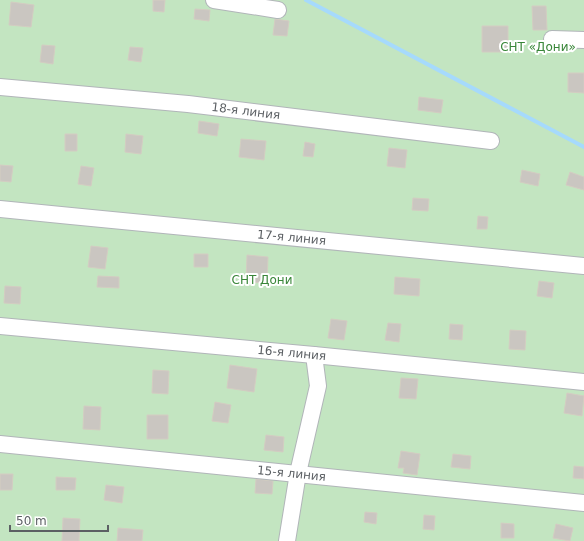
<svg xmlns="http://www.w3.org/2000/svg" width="584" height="541" font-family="'DejaVu Sans',sans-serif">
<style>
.green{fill:#c3e5c1}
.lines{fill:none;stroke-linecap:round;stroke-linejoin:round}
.stream{stroke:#a6dafc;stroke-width:4}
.building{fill:#cac6c1;stroke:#d3cdc2}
.minor-casing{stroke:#b1b5b9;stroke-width:18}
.minor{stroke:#fff;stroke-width:16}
.labels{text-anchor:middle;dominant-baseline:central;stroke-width:4;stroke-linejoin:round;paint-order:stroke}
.park-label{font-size:12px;fill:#398639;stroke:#fff}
.street-label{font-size:12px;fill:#5c6064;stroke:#fff}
</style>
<rect width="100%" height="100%" fill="#eeebe4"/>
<!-- green -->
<path class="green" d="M0 0H584V541H0Z"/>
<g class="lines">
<!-- stream -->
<path class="stream" d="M306 0 584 147"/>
</g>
<!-- building -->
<path class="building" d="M153 0H165L164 12 153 11Z
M11 2 34 5 31 27 9 25Z
M532 6H546L547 30H533Z
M195 9 210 10 209 21 194 19Z
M275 19 289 21 287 36 273 35Z
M482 26H508V52H482Z
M42 45 55 46 53 64 40 62Z
M130 47 143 48 141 62 128 60Z
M568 73H584V93L568 92Z
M419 97 443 100 441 113 418 110Z
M199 121 219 124 217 136 198 133Z
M65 134H77V151H65Z
M126 134 143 136 141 154 125 152Z
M241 139 266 141 264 160 239 157Z
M305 142 315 144 313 157 303 156Z
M389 148 407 150 405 168 387 166Z
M0 165 13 166 11 182 0 181Z
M81 166 94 168 91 186 78 184Z
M522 170 540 174 538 186 520 182Z
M570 172 584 177V190L566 185Z
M413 198 429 199 428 211 412 210Z
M478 216 488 217 487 229H477Z
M91 246 108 248 105 269 88 267Z
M194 254H208V267H194Z
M247 255 268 257 267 283 246 282Z
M98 276 119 277V288L97 287Z
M395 277 420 279 419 296 394 294Z
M539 281 554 283 552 298 537 296Z
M5 286 21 287 20 304 4 303Z
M331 319 347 321 344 340 328 338Z
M388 323 401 324 399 342 385 340Z
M450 324 463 325 462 340 449 339Z
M510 330 526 331 525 350 509 349Z
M230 365 257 369 254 392 227 388Z
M153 370 169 371 168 394 152 393Z
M401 378 418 379 416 399 399 398Z
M567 393 584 396 582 416 564 413Z
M215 402 231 405 228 423 212 421Z
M84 406 101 407 100 430 83 429Z
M147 415H168V439H147Z
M266 435 284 437 283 452 264 450Z
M401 451 420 454 417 475 403 473 404 468H398Z
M453 454 471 456 470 469 451 467Z
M574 466 584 467V479L573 478Z
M0 474H13L12 490H0Z
M56 477 76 478 75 490H56Z
M256 479 273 481 272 494 255 493Z
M106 485 124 487 122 503 104 500Z
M365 512 377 513 376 524 364 522Z
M424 515 435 516 434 530 423 529Z
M63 518 80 519 79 541H62Z
M501 523 514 524V538H501Z
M556 524 573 528 570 541 553 538Z
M118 528 143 530 142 541H117Z"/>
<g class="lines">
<defs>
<g id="minor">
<path d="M214 0 278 10"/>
<path d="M552 39 584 40"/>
<path id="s1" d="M0 87 188 104 491 141"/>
<path id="s2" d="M0 209 71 216 584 266"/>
<path id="s3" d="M0 326 314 355 584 382"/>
<path id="s4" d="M0 444 584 503"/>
<path d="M287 541 298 473 318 386 314 355"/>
</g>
</defs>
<!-- minor casing -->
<use href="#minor" class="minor-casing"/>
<!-- minor -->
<use href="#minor" class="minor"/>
</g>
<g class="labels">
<!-- park labels -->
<g class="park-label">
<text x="538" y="47">СНТ «Дони»</text>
<text x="262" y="280">СНТ Дони</text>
</g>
<!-- street labels -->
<g class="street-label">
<text stroke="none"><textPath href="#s1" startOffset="247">18-я линия</textPath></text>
<text stroke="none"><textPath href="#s2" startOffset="293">17-я линия</textPath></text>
<text stroke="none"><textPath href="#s3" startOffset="293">16-я линия</textPath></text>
<text stroke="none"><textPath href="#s4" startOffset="293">15-я линия</textPath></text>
</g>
</g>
<!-- scale -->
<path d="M10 525v6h98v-6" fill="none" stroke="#5c6064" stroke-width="2"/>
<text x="16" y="525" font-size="12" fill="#5c6064" stroke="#ffffff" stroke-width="3" paint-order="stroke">50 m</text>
</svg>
